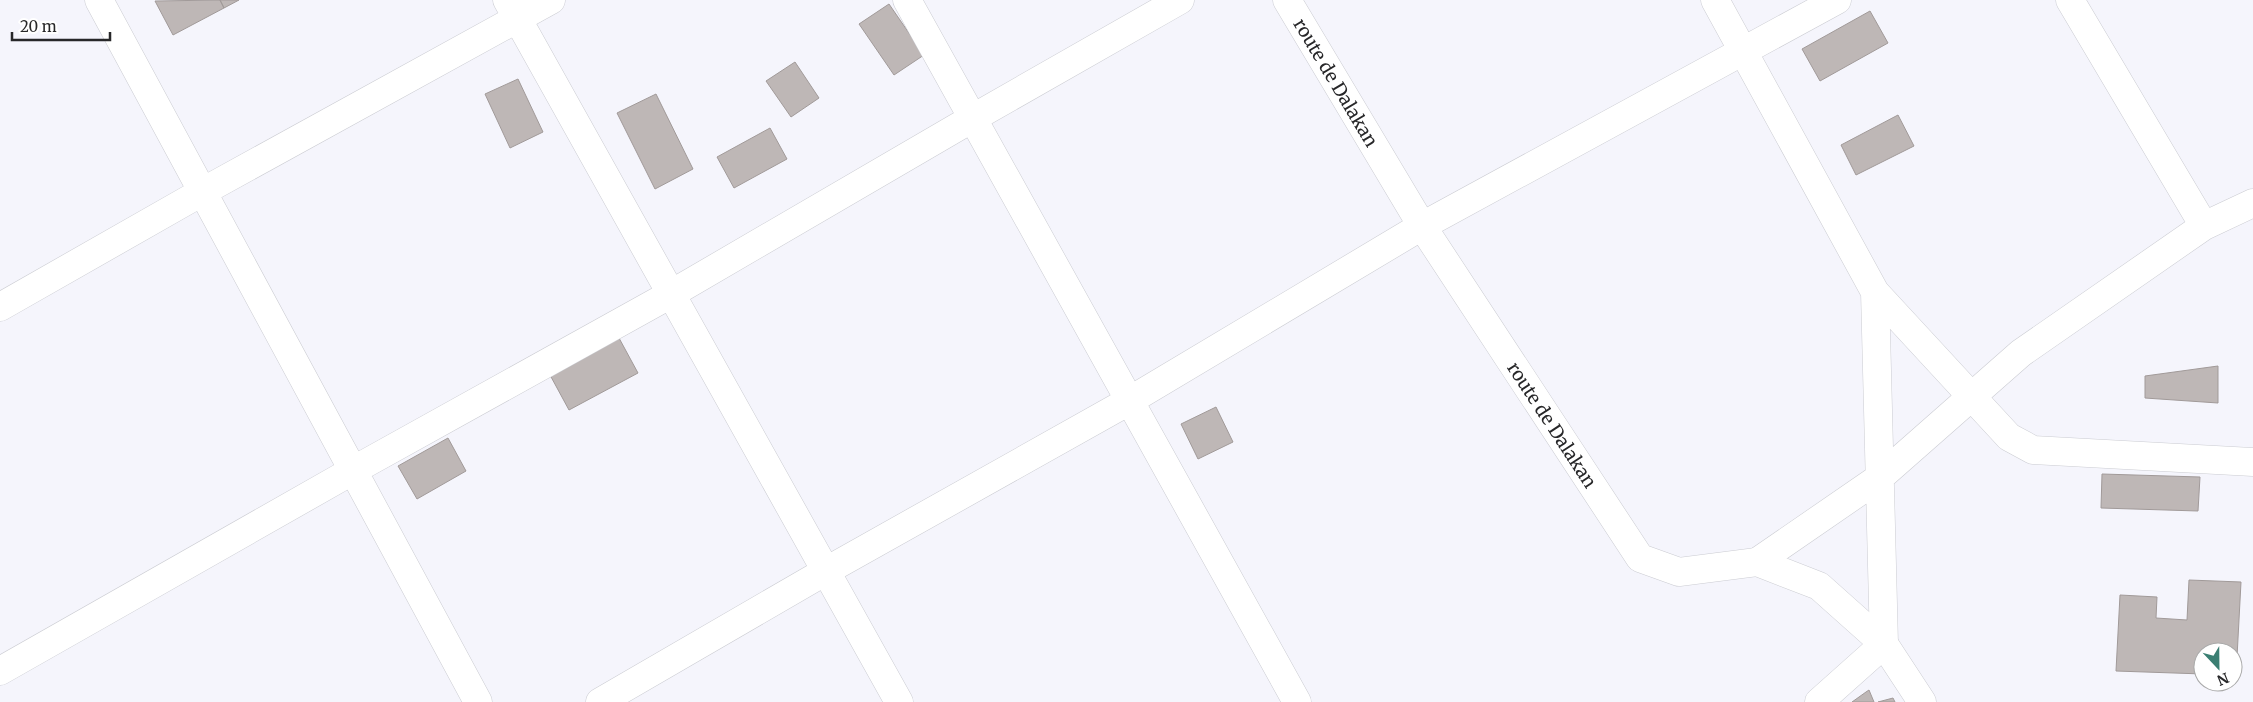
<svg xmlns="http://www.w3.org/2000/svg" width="2253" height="702" font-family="Merriweather,serif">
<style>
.building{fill:#beb7b6;stroke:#a19a99}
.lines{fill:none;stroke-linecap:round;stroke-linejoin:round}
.street-casing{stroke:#cbccd2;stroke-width:29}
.secondary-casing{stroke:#cbccd2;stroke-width:29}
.street{stroke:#fff;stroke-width:28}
.secondary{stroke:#fff;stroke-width:28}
.labels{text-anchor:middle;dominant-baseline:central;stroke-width:4;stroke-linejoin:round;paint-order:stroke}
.street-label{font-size:18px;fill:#272729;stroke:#fff}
</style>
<rect width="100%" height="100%" fill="#f5f5fc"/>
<!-- building -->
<path class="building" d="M220 0H239L224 8Z
M220 0 224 8 173 35 155 1Z
M889 4 924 55 894 75 859 24Z
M1870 11 1888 43 1820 81 1802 49Z
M795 62 819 98 791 117 766 81Z
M518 79 543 132 510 148 485 94Z
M656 94 693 169 655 189 617 113Z
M1898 115 1914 146 1856 175 1841 145Z
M770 128 787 159 734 188 717 157Z
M619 338 638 373 569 410 550 375Z
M2218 366V403L2145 398V376Z
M1216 407 1233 442 1198 459 1181 424Z
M448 438 466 471 417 499 398 466Z
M2102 474 2200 477 2198 511 2101 508Z
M2189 580 2241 582 2236 676 2233 675V652H2203V674L2116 671 2120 595 2157 597 2156 618 2187 620Z
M1869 690 1874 702H1852L1866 692Z
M1893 698 1895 702H1878Z"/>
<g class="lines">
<defs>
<path id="street" d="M99 0 478 702
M507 0 899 702
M907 0 1297 702
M1715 0 1875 292 1884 644 1819 702
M2070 0 2204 226
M1875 292 2009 437 2033 450 2253 462
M0 307 202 192 551 0
M1757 562 1879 478 2021 353 2204 226 2253 203
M0 671 352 471 671 294 973 118 1180 0
M600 702 826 571 1129 401 1422 226 1837 0"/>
<g id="secondary">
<path id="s1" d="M1287 0 1422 226 1640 558 1679 572 1757 562 1819 586 1884 644 1922 702"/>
</g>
</defs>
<!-- street casing -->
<use href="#street" class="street-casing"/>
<!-- secondary casing -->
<use href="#secondary" class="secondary-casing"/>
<!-- street -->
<use href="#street" class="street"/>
<!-- secondary -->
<use href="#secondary" class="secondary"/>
</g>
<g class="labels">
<!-- street labels -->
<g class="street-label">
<text stroke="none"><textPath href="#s1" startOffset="96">route de Dalakan</textPath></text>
<text stroke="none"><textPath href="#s1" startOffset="501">route de Dalakan</textPath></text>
</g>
</g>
<!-- north arrow -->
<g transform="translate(2218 667) rotate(158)"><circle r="24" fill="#ffffff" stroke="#a9a9a9"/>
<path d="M0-4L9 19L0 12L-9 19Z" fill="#3a7e72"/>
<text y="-8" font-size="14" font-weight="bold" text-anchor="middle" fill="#272729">N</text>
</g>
<!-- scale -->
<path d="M12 32v8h98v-8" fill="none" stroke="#272729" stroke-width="2.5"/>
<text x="20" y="32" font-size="15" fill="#272729" stroke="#ffffff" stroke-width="4" paint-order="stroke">20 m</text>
</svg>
